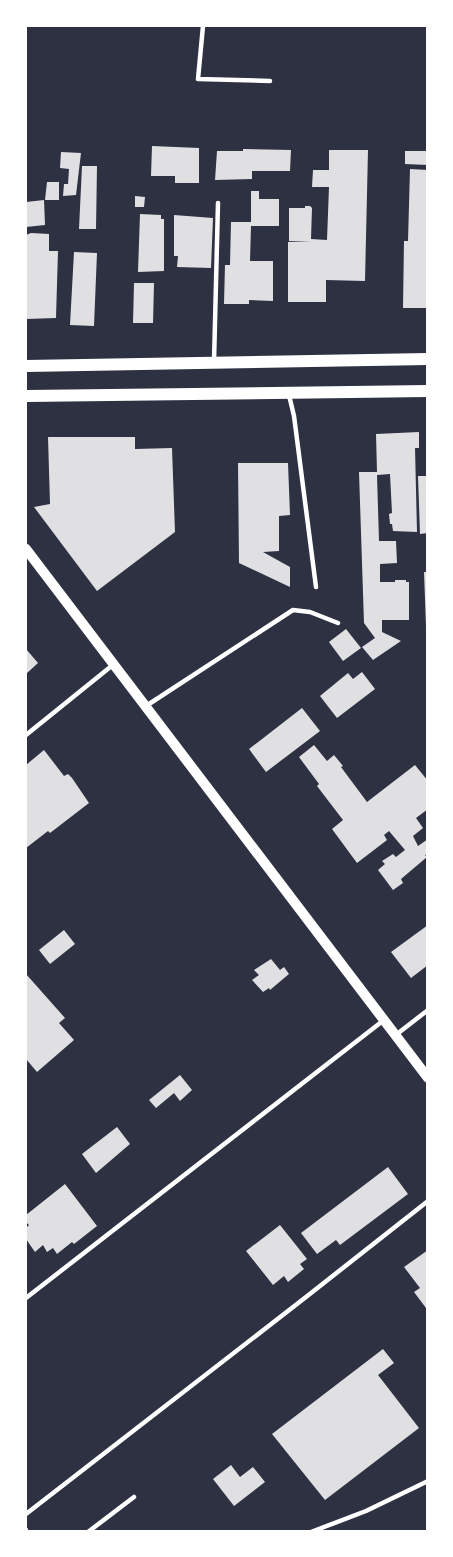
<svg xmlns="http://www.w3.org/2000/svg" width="453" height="1557" font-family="'Archivo Narrow',sans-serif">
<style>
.building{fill:#e0e0e3}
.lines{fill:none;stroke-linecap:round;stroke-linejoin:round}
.service{stroke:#fff;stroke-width:4.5}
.tertiary{stroke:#fff;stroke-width:10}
.secondary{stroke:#fff;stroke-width:12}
</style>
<rect width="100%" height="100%" fill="#2d3142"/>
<!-- building -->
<path class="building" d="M152 146 199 148V183H175V176H151Z
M243 149 291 150 290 171H252V179L215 180 217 151H243Z
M329 150H368L365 281 326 280V302H288V242L311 241H289V208H305V206H310L312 208 311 239 327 240 329 187H312L313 170H329Z
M405 151H428V165L405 164Z
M61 152 81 153 76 195 63 196 64 184H68L69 169 60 168Z
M82 166H97L96 229H79Z
M410 169 428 170V308H403L404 241H408Z
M47 182H59V200H45Z
M251 191H259V199H279V226H251L250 261H273V301L249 300V304H224L225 265H230L231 222H251Z
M135 196 145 197 144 207H135Z
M44 200 45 225 26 227V202Z
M140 214 161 215V219H164V271L138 272Z
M174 215 213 218 211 268 177 267 178 256H174Z
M31 233 49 234V251H58L56 318 26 319V235Z
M74 252 97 253 94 326 70 325Z
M134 283H154L153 323H133Z
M419 432V448H415L417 532 393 531 392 524H390L389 514 392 513 390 474 377 475 379 541H396L397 563 380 564V582H395V580H406V582H409V620H382V632L401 641 373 660 362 647 375 638 364 623 359 472H377L376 434Z
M48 437H135V449L172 448 175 532 97 591 34 507 50 504Z
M238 463H288L290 515 279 516V551L263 552 290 567V587L239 563Z
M418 476H428V533L420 534Z
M424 572H428V626H426Z
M346 629 361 648 343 661 329 642Z
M26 649 38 663 26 674Z
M362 672 375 689 337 718 320 696 348 673 353 679Z
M302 708 320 731 266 772 249 749Z
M314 745 327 761 334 755 343 766 341 767 367 802 415 765 428 781V809L416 818 423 828 413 836 418 846 428 839V854L425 855 427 857 401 879 403 883 393 890 378 870 385 864 382 861 393 854 396 857 405 850 389 831 384 835 387 840 357 863 332 829 343 820 317 786 319 784 299 757Z
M44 750 64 776 68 774 72 778 89 803 50 833 48 831 26 848V765Z
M428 925V965L411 978 391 952Z
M64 930 75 944 50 964 39 950Z
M271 959 280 970 284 967 289 974 270 990 269 988 263 992 252 980 259 975 254 970Z
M26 974 65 1018 59 1023 74 1040 37 1072 26 1059Z
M180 1075 192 1090 180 1101 174 1093 156 1108 149 1100Z
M117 1127 130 1144 96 1173 82 1154Z
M388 1167 408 1194 340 1245 336 1240 317 1254 301 1233Z
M65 1184 97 1226 74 1244 72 1242 57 1254 53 1248 47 1252 43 1245 35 1252 26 1239V1228L29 1225 26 1222V1215Z
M280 1225 307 1259 300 1264 304 1269 288 1282 284 1276 273 1285 246 1251Z
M428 1250V1306L426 1308 414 1292 420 1288 404 1267Z
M383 1349 394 1363 378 1375 419 1428 325 1500 272 1434Z
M231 1465 240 1477 253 1467 265 1482 234 1506 213 1479Z"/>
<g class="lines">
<!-- service -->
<path class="service" d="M203 26 198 79 270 81
M214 362 218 203
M289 395 294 416 316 587
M146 706 293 610 310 612 338 623
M26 735 114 664
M397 1034 428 1010
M26 1298 384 1020
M26 1514 306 1297 428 1201
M26 1530V1532
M88 1532 134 1497
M311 1532 366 1511 428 1481"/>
<!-- tertiary -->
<path class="tertiary" d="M26 549 428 1078"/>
<!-- secondary -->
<path class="secondary" d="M26 366 428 359
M26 396 428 391"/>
</g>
<!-- border -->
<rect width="453" height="1557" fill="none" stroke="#ffffff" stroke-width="54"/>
</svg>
